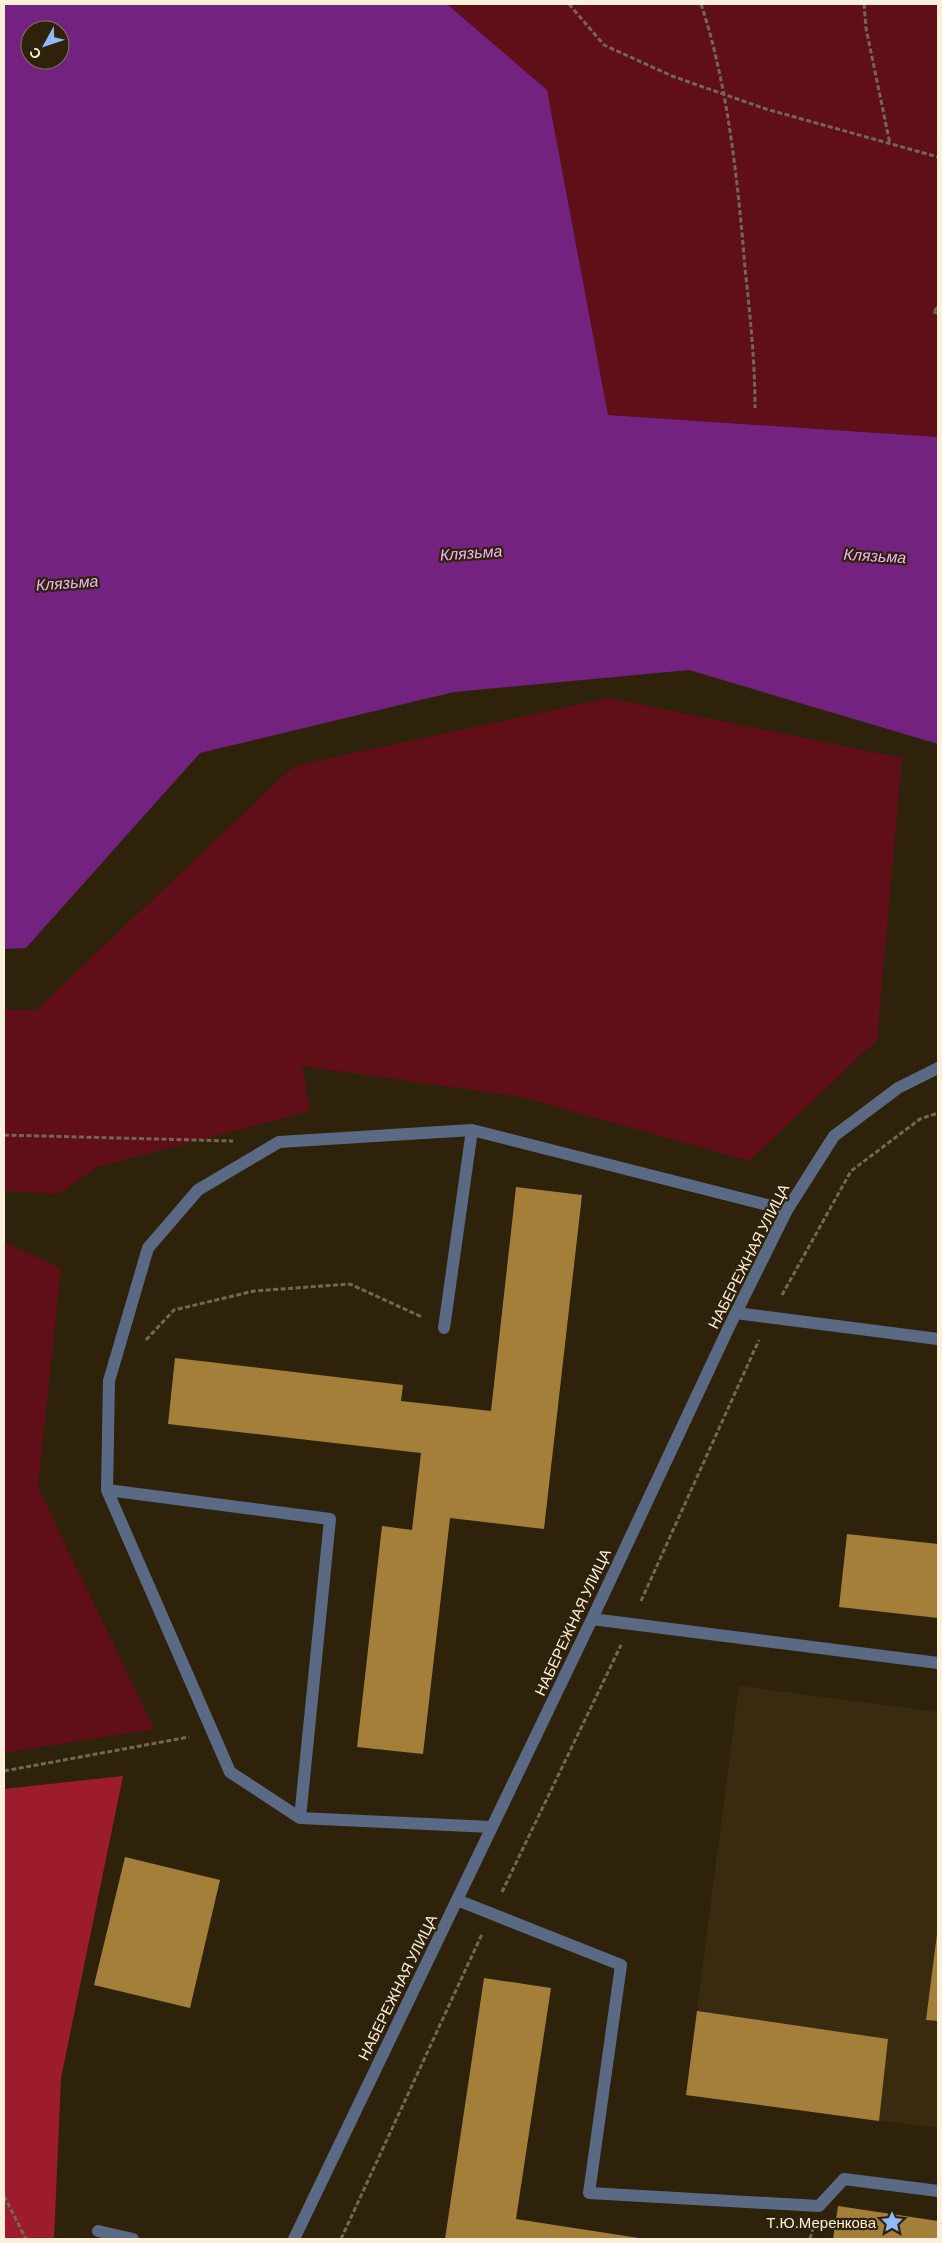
<svg xmlns="http://www.w3.org/2000/svg" width="942" height="2243" font-family="Barlow,sans-serif">
<style>
.built{fill:#392b10}
.green{fill:#600e17}
.forest{fill:#9c1c2b}
.water{fill:#732280;fill-rule:evenodd}
.building{fill:#a37f3a}
.lines{fill:none;stroke-linecap:round;stroke-linejoin:round}
.path{stroke:#746750;stroke-width:3;stroke-dasharray:5 2.5;stroke-linecap:butt}
.minor{stroke:#5a6a85;stroke-width:12}
.labels{text-anchor:middle;dominant-baseline:central;stroke-width:4.5;stroke-linejoin:round;paint-order:stroke}
.street-label{font-size:15px;fill:#fdf0db;stroke:#2f220a}
.poi-label{font-size:15px;fill:#fdf0db;stroke:#2f220a;text-anchor:end}
.water-label{font-size:16px;font-style:italic;fill:#efb3f9;stroke:#2f220a}
</style>
<rect width="100%" height="100%" fill="#2f220a"/>
<!-- built -->
<path class="built" d="M739 1686 938 1712V2128L686 2095Z"/>
<!-- green -->
<path class="green" d="M447 4H938V437L608 415 547 90Z
M609 698 902 758 877 1040 749 1161 522 1097 302 1066 310 1111 97 1167 58 1194 4 1191V1010H36L294 766Z
M4 1242 61 1268 38 1487 154 1729 4 1753Z"/>
<!-- forest -->
<path class="forest" d="M123 1776 61 2078 54 2239H4V1789Z"/>
<!-- water -->
<path class="water" d="M4 4H447L547 90 608 415 938 437V744L689 670 454 692 200 753 26 948 4 949ZM30 30H60V60H30Z"/>
<!-- building -->
<path class="building" d="M516 1187 582 1195 544 1529 450 1518 423 1754 357 1747 382 1526 412 1530 421 1453 168 1424 175 1358 403 1385 401 1401 491 1411Z
M847 1534 938 1544V1618L839 1607Z
M125 1857 220 1880 190 2008 94 1985Z
M937 1934H938V2021L926 2020Z
M484 1978 551 1988 516 2219 645 2239H445Z
M697 2011 888 2039 879 2121 686 2095Z
M838 2206 938 2221V2239H833Z"/>
<g class="lines">
<!-- path -->
<path class="path" d="M569 4 604 45 672 76 766 109 938 157
M701 4C728 85 738 183 745 268 750 315 755 361 755 408
M864 4 866 28 890 144
M938 307 933 312 938 313
M4 1135 233 1141
M782 1295 851 1171 920 1119 938 1113
M146 1340 174 1310 254 1291 350 1284 422 1317
M641 1601 759 1340
M4 1771 189 1737
M502 1892 621 1645
M4 2196 26 2239
M341 2239 482 1934
M810 2239 813 2228"/>
<!-- minor -->
<path class="minor" d="M736 1313 938 1339
M444 1328 472 1130
M107 1490 330 1519 300 1818
M592 1619 938 1663
M491 1827 300 1818 230 1772 107 1490 109 1381 148 1248 198 1190 279 1142 472 1130 787 1210
M457 1900 621 1965 589 2193 819 2206 844 2179 938 2191
M98 2231 133 2239
M294 2239 592 1619 729 1327 787 1210 834 1136 898 1088 938 1068"/>
</g>
<!-- icons -->
<defs>
<symbol id="sight-bare" viewBox="-9 -9 18 18"><path d="M0-6L1.8-2.2L6-1.7L2.9 1.2L3.7 5.4L0 3.3L-3.7 5.4L-2.9 1.2L-6-1.7L-1.8-2.2Z" fill="#91b8fd" stroke="#2f220a" stroke-width="2.5" paint-order="stroke"/></symbol>
</defs>
<g fill-rule="evenodd">
<use href="#sight-bare" x="876" y="2206" width="32" height="32"/>
</g>
<g class="labels">
<!-- street labels -->
<g class="street-label">
<text transform="translate(748 1256) rotate(-63)">НАБЕРЕЖНАЯ УЛИЦА</text>
<text transform="translate(572 1622) rotate(-65)">НАБЕРЕЖНАЯ УЛИЦА</text>
<text transform="translate(397 1987) rotate(-64)">НАБЕРЕЖНАЯ УЛИЦА</text>
</g>
<!-- poi labels -->
<g class="poi-label">
<text x="876" y="2222">Т.Ю.Меренкова</text>
</g>
<!-- water labels -->
<g class="water-label">
<text transform="translate(471 552) rotate(-4)">Клязьма</text>
<text transform="translate(875 555) rotate(3)">Клязьма</text>
<text transform="translate(67 582) rotate(-4)">Клязьма</text>
</g>
</g>
<!-- border -->
<rect width="942" height="2243" fill="none" stroke="#fdf0db" stroke-width="10"/>
<!-- north arrow -->
<g transform="translate(45 45) rotate(230)"><circle r="24" fill="#2f220a" stroke="#81745e"/>
<path d="M0-4L9 19L0 12L-9 19Z" fill="#91b8fd"/>
<text y="-8" font-size="14" font-weight="bold" text-anchor="middle" fill="#fdf0db">С</text>
</g>
</svg>
